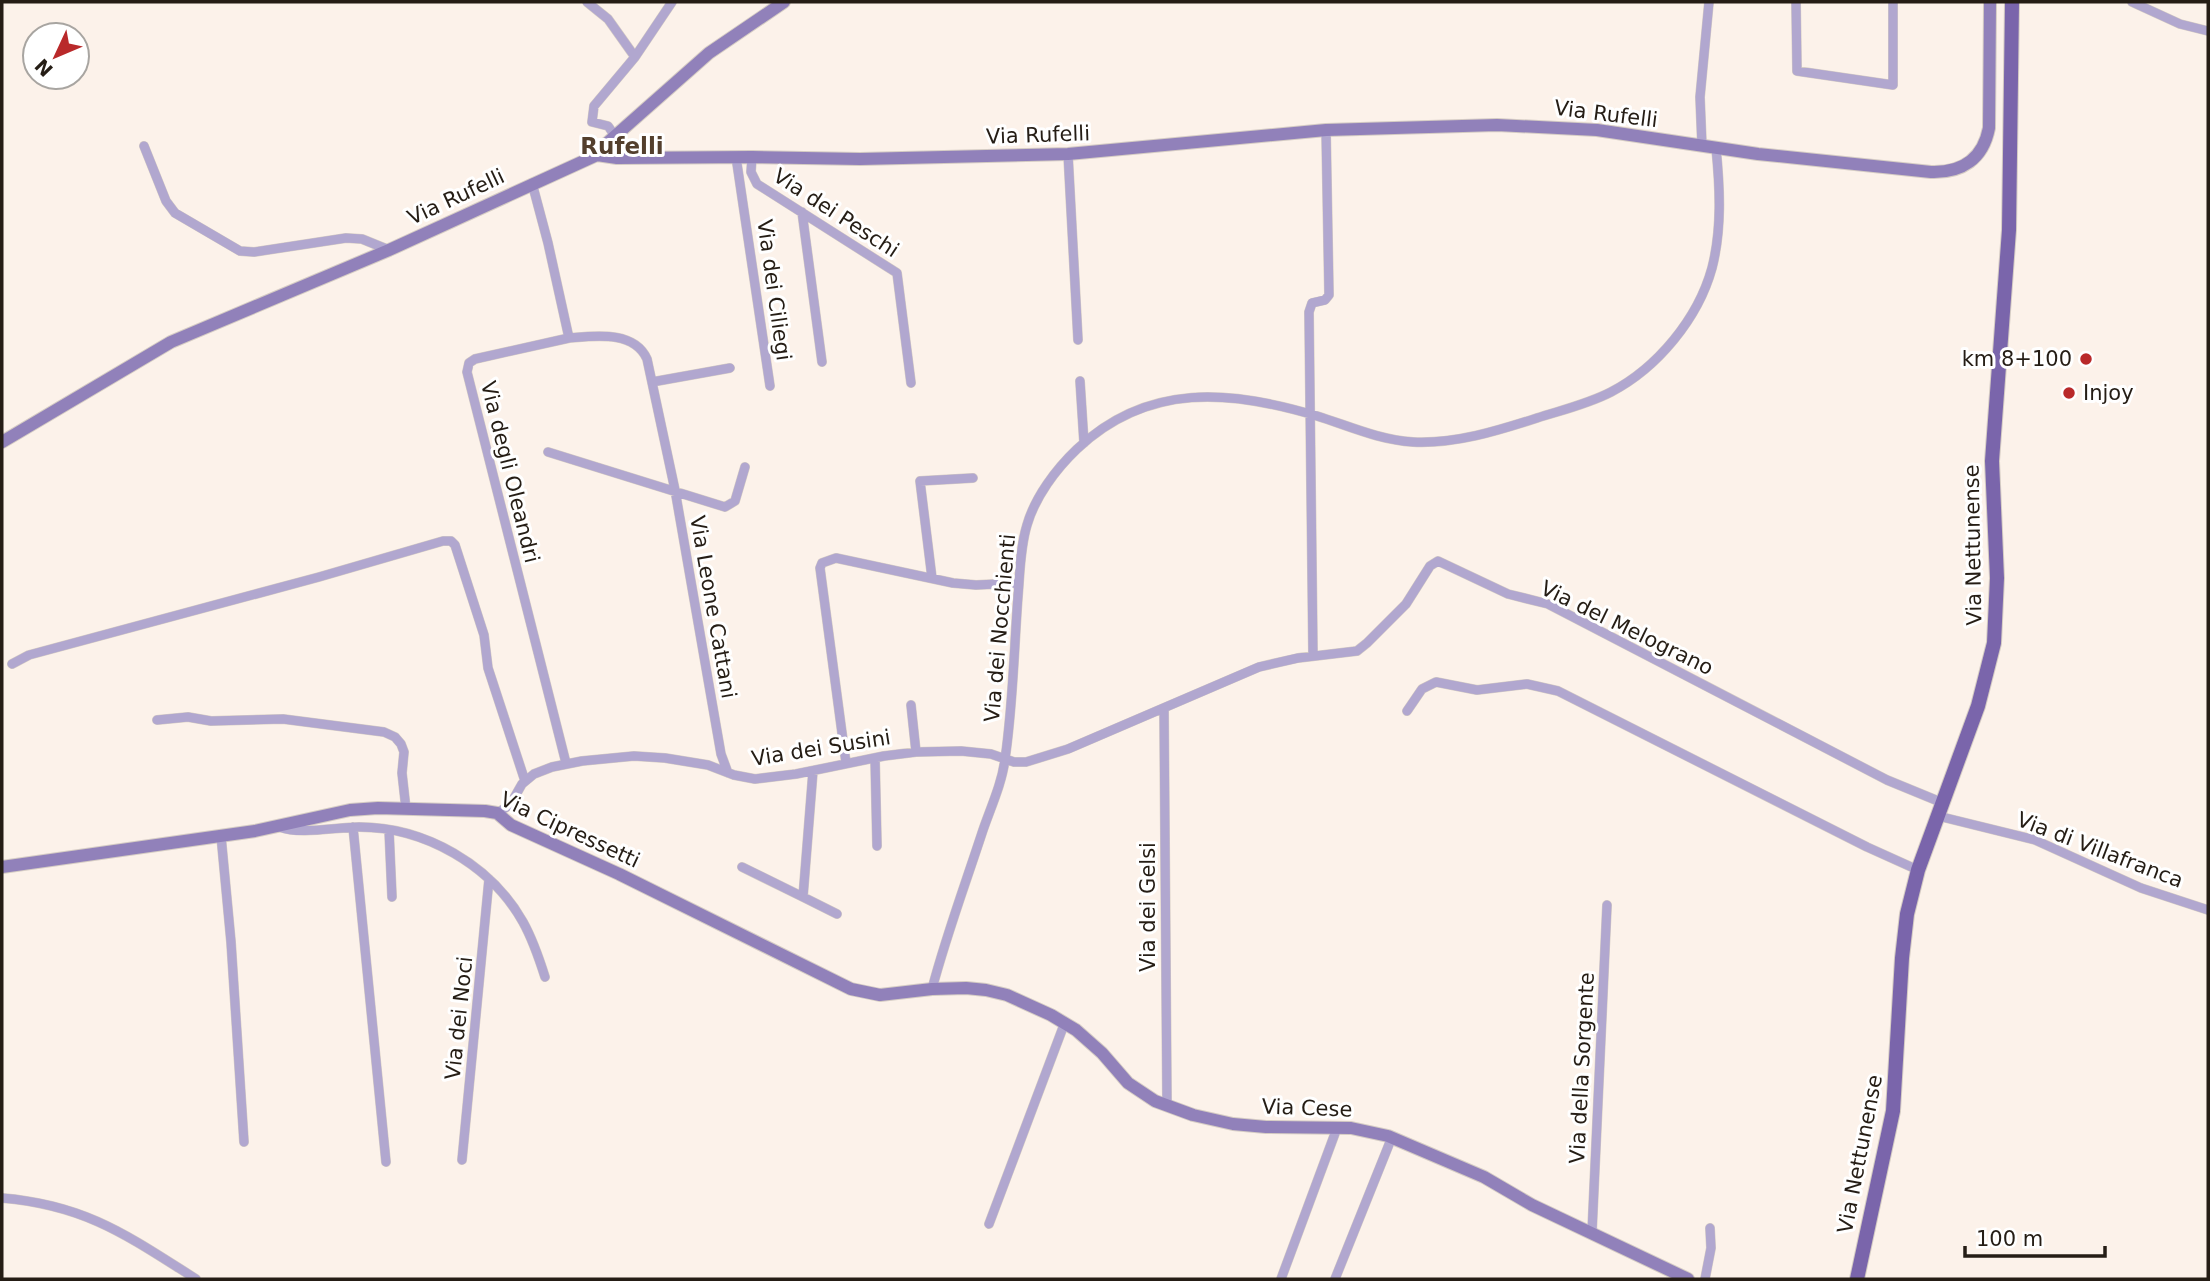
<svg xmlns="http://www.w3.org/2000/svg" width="2210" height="1281" font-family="'DejaVu Sans',sans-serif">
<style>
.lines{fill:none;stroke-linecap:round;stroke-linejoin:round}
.street-casing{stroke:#d5ccc4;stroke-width:10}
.secondary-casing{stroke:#d5ccc4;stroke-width:14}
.primary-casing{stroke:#d5ccc4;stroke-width:16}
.street{stroke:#b1a7cf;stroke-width:9}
.secondary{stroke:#9181ba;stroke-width:12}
.primary{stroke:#7a65ab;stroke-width:14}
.poi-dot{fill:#b9292a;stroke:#fff;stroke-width:2.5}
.labels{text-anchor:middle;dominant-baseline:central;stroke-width:6;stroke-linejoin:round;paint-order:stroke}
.street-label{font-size:21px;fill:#251d15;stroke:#fff}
.poi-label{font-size:21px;fill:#251d15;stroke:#fff;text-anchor:end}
.neighbourhood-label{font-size:23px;font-weight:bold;fill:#533f2d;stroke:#fff}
</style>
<rect width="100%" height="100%" fill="#fcf2ea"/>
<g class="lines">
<defs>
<path id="street" d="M587 2 608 19 635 57
M1796 2 1797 71 1893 85V2
M2132 2 2180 24 2208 31
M615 136 608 126 592 122 594 106 635 57 672 2
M144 146 166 201 175 213 240 251 254 252 346 238 362 239 389 250
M1702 146 1700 97 1709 2
M1068 154 1078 340
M736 157 770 386
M752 157 751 172 757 184 897 273 911 383
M532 183 548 243 569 338 475 359 469 363 467 372 566 763
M802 212 822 362
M569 338C594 336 634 330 647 359L675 490 721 754 728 773
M1080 381 1084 443
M652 382 730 368
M548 452 725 507 735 501 745 467
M932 578 920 481 973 478
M1313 656 1309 312 1312 303 1325 300 1329 295 1326 130
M12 664 29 655 319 577 443 541H451L455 545 484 635 488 668 525 781
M911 705 916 752
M1164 708 1167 1106
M1407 711 1422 689 1436 682 1477 690 1527 684 1558 691 1867 847 1918 870
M157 720 188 717 211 721 283 719 384 732 395 737 401 744 404 752 402 773 406 809
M875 758 877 846
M846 763 820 568 822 563 836 558 953 583 976 585 1019 583
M497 813 510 805 522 784 534 774 552 767 582 761 634 756 665 758 708 765 734 775 755 779 796 774 884 756 916 752 961 751 991 754 1014 762H1026L1068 749 1259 667 1298 658 1357 651 1367 643 1406 604 1430 566 1438 561 1508 594 1548 604 1887 780 1943 803
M1938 816 2035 840 2141 888 2208 910
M280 827C299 835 337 827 359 827 425 827 491 865 523 922 533 940 539 958 545 977
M353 827 386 1162
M389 830 392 897
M221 836 231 942 244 1142
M742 867 803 897 813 771
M803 897 837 914
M932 989C946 936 965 885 982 833 990 809 1002 784 1005 759 1013 706 1014 649 1018 596 1020 573 1020 548 1027 525 1035 497 1056 469 1077 449 1148 382 1231 390 1317 416 1349 426 1379 440 1413 442 1455 444 1497 431 1537 418 1562 410 1588 404 1611 392 1657 368 1698 319 1712 268 1722 229 1720 188 1716 148
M462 1160 489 879
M2 1198C86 1205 128 1236 196 1279
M989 1224 1065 1022
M1592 1232 1607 905
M1281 1279 1337 1128
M1335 1279 1392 1137
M1705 1279 1711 1248 1710 1228"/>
<path id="secondary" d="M597 155 606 144 709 53 784 2
M2 442 171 342 389 250 597 155 617 158 752 157 860 159 1068 154 1326 130 1497 125 1597 130 1758 154 1931 172C1962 173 1983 159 1989 128L1990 2
M2 867 255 831 350 810 378 808 485 811 497 813 511 825 619 874 851 989 880 995 932 989 966 988 986 990 1007 995 1051 1015 1076 1030 1102 1053 1128 1083 1155 1101 1193 1115 1233 1124 1266 1127 1351 1128 1388 1136 1484 1177 1532 1205 1688 1279"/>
<path id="primary" d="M1857 1279 1893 1111 1902 958 1907 914 1918 870 1978 706 1994 643 1997 578 1992 461 2009 230 2012 2"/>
</defs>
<!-- street casing -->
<use href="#street" class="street-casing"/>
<!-- secondary casing -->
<use href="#secondary" class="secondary-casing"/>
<!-- primary casing -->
<use href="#primary" class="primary-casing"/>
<!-- street -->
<use href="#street" class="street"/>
<!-- secondary -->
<use href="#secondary" class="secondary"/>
<!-- primary -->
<use href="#primary" class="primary"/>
</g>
<!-- markers -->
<g class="poi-dot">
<circle cx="2086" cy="359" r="7"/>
<circle cx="2069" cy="393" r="7"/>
</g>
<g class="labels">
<!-- street labels -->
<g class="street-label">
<text transform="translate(1606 114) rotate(7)">Via Rufelli</text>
<text transform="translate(1038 135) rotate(-2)">Via Rufelli</text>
<text transform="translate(456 197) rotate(-25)">Via Rufelli</text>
<text transform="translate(836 213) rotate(33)">Via dei Peschi</text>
<text transform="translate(774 290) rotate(82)">Via dei Ciliegi</text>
<text transform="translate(510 472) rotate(76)">Via degli Oleandri</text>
<text transform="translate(1973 545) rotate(-91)">Via Nettunense</text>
<text transform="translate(713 607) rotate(80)">Via Leone Cattani</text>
<text transform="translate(1000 628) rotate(-85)">Via dei Nocchienti</text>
<text transform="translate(1627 628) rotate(26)">Via del Melograno</text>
<text transform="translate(821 748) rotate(-9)">Via dei Susini</text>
<text transform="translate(570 830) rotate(25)">Via Cipressetti</text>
<text transform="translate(2100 850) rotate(21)">Via di Villafranca</text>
<text transform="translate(1148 907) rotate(-90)">Via dei Gelsi</text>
<text transform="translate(459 1018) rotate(-84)">Via dei Noci</text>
<text transform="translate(1582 1068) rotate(-87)">Via della Sorgente</text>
<text transform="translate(1307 1108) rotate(2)">Via Cese</text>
<text transform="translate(1860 1154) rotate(-79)">Via Nettunense</text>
</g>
<!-- poi labels -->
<g class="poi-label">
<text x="2072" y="359">km 8+100</text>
<text x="2083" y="393" text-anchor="start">Injoy</text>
</g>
<!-- neighbourhood labels -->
<g class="neighbourhood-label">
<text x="622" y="146">Rufelli</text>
</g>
</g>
<!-- border -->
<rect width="2210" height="1281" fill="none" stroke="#251d15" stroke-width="7"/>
<!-- north arrow -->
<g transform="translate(56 56) rotate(226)"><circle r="33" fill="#ffffff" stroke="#a8a5a1" stroke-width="2"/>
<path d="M0-5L12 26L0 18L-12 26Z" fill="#b9292a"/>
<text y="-10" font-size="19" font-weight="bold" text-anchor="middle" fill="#251d15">N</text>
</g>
<!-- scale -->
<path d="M1965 1246v10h140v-10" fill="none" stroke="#251d15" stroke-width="3.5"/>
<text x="1976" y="1246" font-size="21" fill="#251d15" stroke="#ffffff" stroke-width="5" paint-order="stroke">100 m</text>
</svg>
